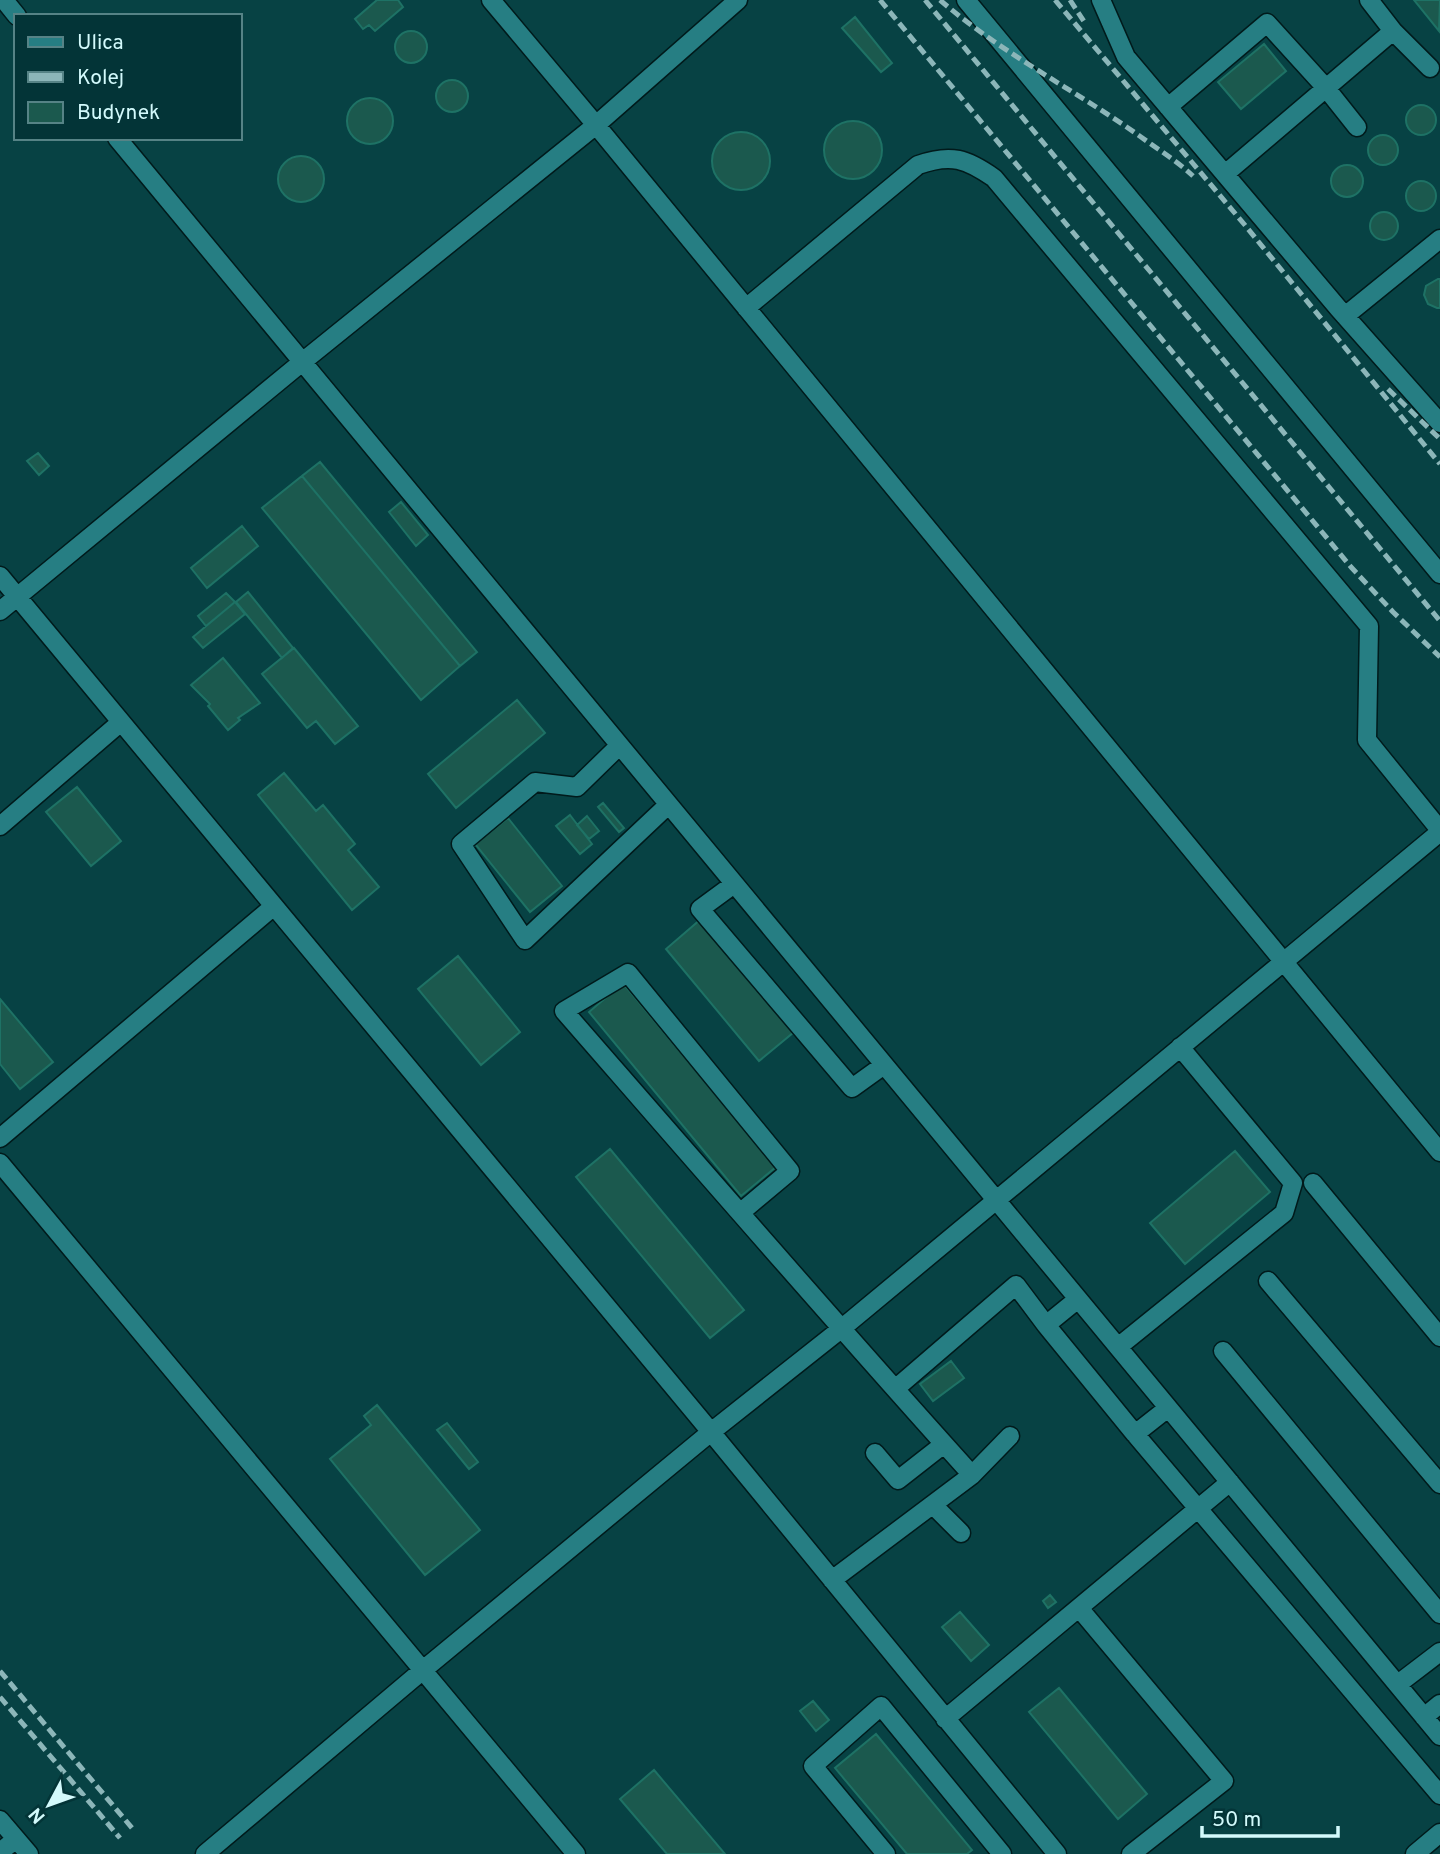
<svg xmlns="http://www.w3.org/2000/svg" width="1440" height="1854" font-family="Overpass,sans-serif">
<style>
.built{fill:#074244;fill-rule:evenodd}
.building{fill:#1b594e;stroke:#1e7265;stroke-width:2}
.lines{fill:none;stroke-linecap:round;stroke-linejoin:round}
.minor-casing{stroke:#011a1b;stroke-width:21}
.minor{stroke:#267e83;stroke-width:18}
.rail{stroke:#8cb6b9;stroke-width:5;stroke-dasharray:10 5;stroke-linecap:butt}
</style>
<rect width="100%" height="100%" fill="#033437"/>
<!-- built -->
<path class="built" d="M0 0H1440V1854H0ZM16 16H240V138H16Z"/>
<!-- building -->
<path class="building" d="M377 0H398L403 7 375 31 369 25 363 29 355 19Z
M1414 0H1440L1439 31Z
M855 17 892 63 881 72 842 28Z
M395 47a16 16 0 1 1 32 0a16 16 0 1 1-32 0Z
M1264 44 1286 71 1241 109 1218 82Z
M436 96a16 16 0 1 1 32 0a16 16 0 1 1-32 0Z
M347 121a23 23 0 1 1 46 0a23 23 0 1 1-46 0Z
M1406 120a15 15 0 1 1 30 0a15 15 0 1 1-30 0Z
M824 150a29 29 0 1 1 58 0a29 29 0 1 1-58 0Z
M712 161a29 29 0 1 1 58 0a29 29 0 1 1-58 0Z
M1368 150a15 15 0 1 1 30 0a15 15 0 1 1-30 0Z
M278 179a23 23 0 1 1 46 0a23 23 0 1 1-46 0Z
M1331 181a16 16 0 1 1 32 0a16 16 0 1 1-32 0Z
M1406 196a15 15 0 1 1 30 0a15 15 0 1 1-30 0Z
M1370 226a14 14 0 1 1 28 0a14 14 0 1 1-28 0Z
M1438 279H1440V308H1437L1428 304 1424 295 1426 286Z
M38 453 49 466 39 475 27 461Z
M320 462 477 652 460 666 302 476Z
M302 476 460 666 421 700 262 508Z
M401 502 428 535 416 546 389 512Z
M242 526 258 546 207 588 191 568Z
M248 592 293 648 282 658 236 602Z
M226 593 235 602 206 626 198 616Z
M235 602 245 614 203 648 193 637Z
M294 648 358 726 335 744 316 721 307 728 262 674Z
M223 658 260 703 238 718 240 720 228 730 208 706 210 704 191 685Z
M517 700 545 733 456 808 428 774Z
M284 773 316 811 323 805 355 844 348 850 379 887 352 910 258 795Z
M77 787 121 841 91 866 46 812Z
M603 803 624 828 619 832 598 807Z
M570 815 592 844 580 854 556 826Z
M587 816 599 831 589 839 577 825Z
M508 818 562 886 530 912 475 844Z
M701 919 794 1032 759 1061 666 949Z
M458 956 520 1032 481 1065 418 989Z
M623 983 776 1167 741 1196 589 1012Z
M0 999 53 1062 20 1089 0 1064Z
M610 1149 744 1310 710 1338 576 1177Z
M1235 1151 1270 1192 1185 1264 1150 1223Z
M951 1361 964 1378 933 1401 920 1384Z
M377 1405 480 1530 425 1575 330 1459 371 1425 364 1416Z
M447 1423 478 1462 469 1469 437 1430Z
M1050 1595 1056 1602 1048 1608 1043 1601Z
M960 1612 989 1645 971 1661 942 1627Z
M1059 1688 1147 1794 1118 1819 1029 1712Z
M813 1701 829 1720 816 1731 800 1711Z
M876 1734 972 1850 967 1854H907L835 1768Z
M654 1770 725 1854H667L620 1799Z"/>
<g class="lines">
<defs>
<path id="minor" d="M4 0 17 16
M491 0 596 125 1440 1152
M966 0 1440 574
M1101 0 1126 57 1338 308 1440 423
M1393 31 1430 68
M1168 107 1267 23 1326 88 1357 127
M117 138 1440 1736
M1225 174 1393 31 1369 0
M746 308 918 165C951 153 967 159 994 178L1369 626 1367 740 1440 830
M1345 316 1440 239
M0 576 711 1432 1057 1854
M0 611 301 363 596 125 738 0
M619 746 577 787 535 782 461 844 525 940 668 805
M0 826 121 722
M734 884 700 909 852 1088 884 1065
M0 1138 274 906
M0 1163 576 1854
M1313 1183 1440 1337
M740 1213 790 1171 628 973 564 1011C699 1166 834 1322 972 1475L832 1580
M1268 1281 1440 1484
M1078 1299 1046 1325 1135 1434 1168 1408
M1118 1347 1284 1213 1293 1183 1180 1047
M1223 1351 1440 1614
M895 1389 1016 1285 1046 1325
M1135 1434 1440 1795
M875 1453 898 1480 944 1444
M972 1475 1010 1436
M933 1505 961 1533
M1079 1608 1224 1781 1131 1854
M1398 1684 1440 1652
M1424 1717 1440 1704
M945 1719 1230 1482
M0 1820 29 1854
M0 1852 16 1839
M205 1854 423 1670 711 1432 841 1329 1440 832
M886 1854 813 1766 881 1706 1002 1854
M1415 1854 1440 1833"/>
</defs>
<!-- minor casing -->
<use href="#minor" class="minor-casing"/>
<!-- minor -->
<use href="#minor" class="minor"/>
<!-- rail -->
<path class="rail" d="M880 0 1351 567 1393 612 1440 657
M925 0 1440 621
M940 0C1001 53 1075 90 1141 137 1159 150 1177 161 1193 176
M1055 0 1244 224 1440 464
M1070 0 1085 23
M1388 389 1440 439
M0 1671 132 1828
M0 1697 120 1838"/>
</g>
<!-- legend -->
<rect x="14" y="14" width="228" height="126" fill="#033437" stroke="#568386" stroke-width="2"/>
<rect x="28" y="37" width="35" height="10" fill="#267e83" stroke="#568386" stroke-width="2"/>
<text x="77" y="49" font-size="21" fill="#d3fafc">Ulica</text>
<rect x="28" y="72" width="35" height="10" fill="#8cb6b9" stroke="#568386" stroke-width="2"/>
<text x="77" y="84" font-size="21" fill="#d3fafc">Kolej</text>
<rect x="28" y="102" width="35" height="21" fill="#1b594e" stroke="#568386" stroke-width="2"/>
<text x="77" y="119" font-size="21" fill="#d3fafc">Budynek</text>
<!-- north arrow -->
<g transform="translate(49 1805) rotate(229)" stroke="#033437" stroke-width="5" paint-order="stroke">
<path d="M0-5L12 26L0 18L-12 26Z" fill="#d3fafc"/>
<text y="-10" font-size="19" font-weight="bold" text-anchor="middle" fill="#d3fafc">N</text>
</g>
<!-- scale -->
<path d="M1202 1826v10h136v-10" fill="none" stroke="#d3fafc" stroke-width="3.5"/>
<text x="1212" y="1826" font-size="21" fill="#d3fafc" stroke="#033437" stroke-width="5" paint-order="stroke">50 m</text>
</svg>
